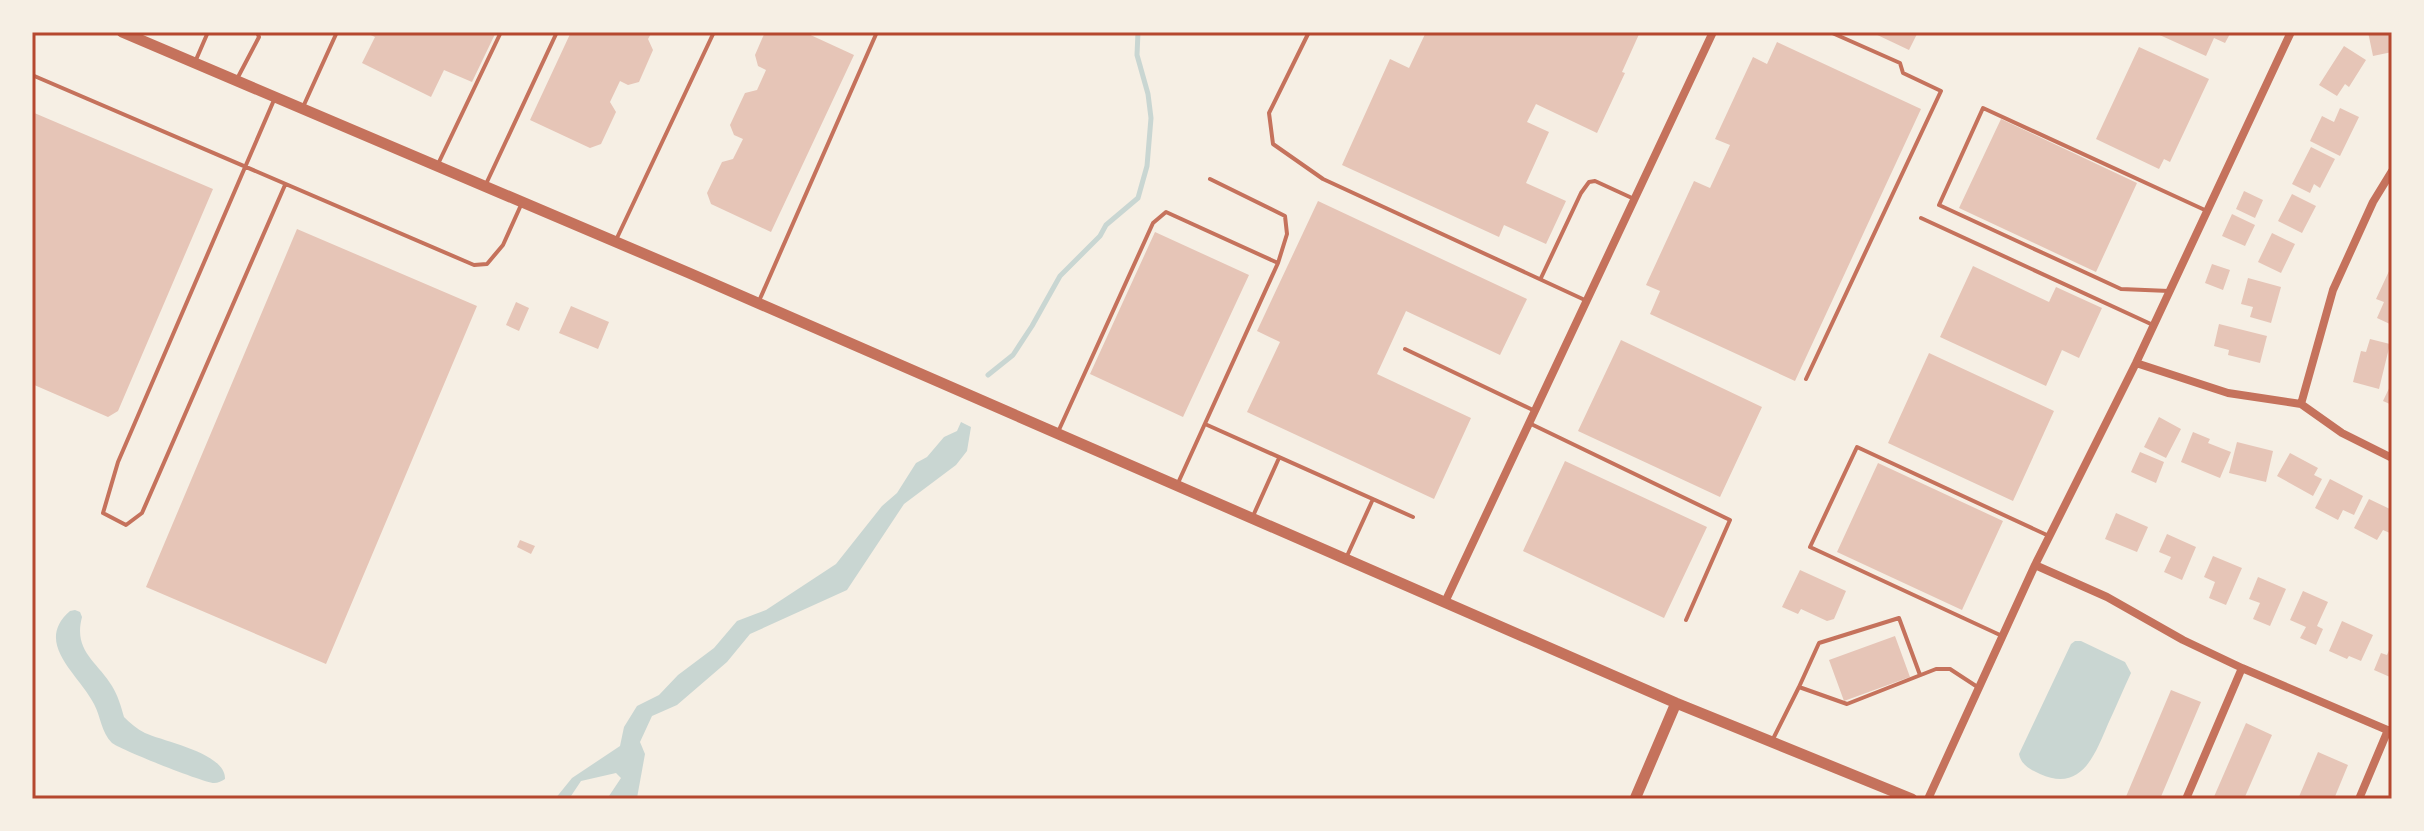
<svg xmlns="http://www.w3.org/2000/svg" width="2424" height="831" font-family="'PT Sans Narrow',sans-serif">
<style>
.water{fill:#c9d6d2}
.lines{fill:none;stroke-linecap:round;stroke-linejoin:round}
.stream{stroke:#c9d6d2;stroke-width:5}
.building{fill:#e6c5b7}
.service{stroke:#c5725c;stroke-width:4}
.minor{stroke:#c5725c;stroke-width:8}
.tertiary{stroke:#c5725c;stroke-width:11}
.neatline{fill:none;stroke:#b5482f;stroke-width:3}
</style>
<rect width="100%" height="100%" fill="#f6efe4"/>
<!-- water -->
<path class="water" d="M961 422 971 427 967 451 956 465 904 504 847 590 750 634 727 662 677 705 652 716 640 742 645 754 637 798 607 799 621 778 616 773 581 781 569 799H555L572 778 620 746 624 727 637 706 659 695 678 675 714 648 737 621 766 610 836 564 882 506 897 493 916 463 927 457 944 437 957 431Z
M75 610 80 612 82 617C73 651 97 661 112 686 118 696 121 706 124 717 130 723 137 729 145 733 165 742 226 753 225 779 222 781 218 783 214 783 204 783 119 749 112 743 101 732 101 717 94 704 79 674 33 643 70 611Z
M2075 641H2081L2125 662 2131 673C2123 690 2116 707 2108 724 2095 755 2081 793 2040 774 2031 770 2021 765 2019 754L2071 644Z"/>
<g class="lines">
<!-- stream -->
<path class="stream" d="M988 375 1013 355 1032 326 1060 276 1100 236 1106 225 1138 198 1147 166 1151 118 1148 94 1137 55 1138 32"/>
</g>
<!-- building -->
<path class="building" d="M364 32H496L472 82 444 70 431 97 362 63 375 37Z
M571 32H652L648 39 653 50 639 82 628 85 620 81 610 102 616 112 601 144 590 148 530 120Z
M765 32H804L854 55 771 232 711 204 707 193 722 162 733 159 743 139 734 135 730 125 745 93 757 90 766 70 758 66 755 55Z
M1426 32H1640L1622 72 1625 73 1597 133 1536 104 1527 122 1549 132 1526 183 1566 201 1546 244 1504 225 1499 237 1342 165 1390 59 1409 68Z
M1871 32H1918L1909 50Z
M2153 32H2231L2225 43 2214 38 2206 56Z
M2368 32H2392V52L2373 56Z
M1777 42 1921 109 1795 381 1650 314 1660 291 1646 285 1694 181 1710 188 1730 145 1715 139 1753 57 1767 64Z
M2344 46 2366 60 2349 87 2345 84 2337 96 2319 85Z
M2139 47 2209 79 2170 162 2164 159 2159 169 2096 139Z
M2340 108 2359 117 2340 156 2310 141 2322 116 2334 122Z
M32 112 213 189 118 411 108 417 32 384Z
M2001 119 2137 183 2096 272 1959 208Z
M2311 147 2335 159 2320 188 2314 184 2310 193 2292 184Z
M2244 191 2263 200 2255 218 2236 209Z
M2292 194 2316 206 2302 233 2278 221Z
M1318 201 1527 299 1500 355 1406 311 1377 374 1471 418 1434 499 1247 412 1280 342 1257 331Z
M2232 214 2255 225 2245 246 2222 236Z
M297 229 477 306 326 664 146 587Z
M1155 232 1249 275 1183 417 1090 374Z
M2272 233 2295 244 2281 273 2258 262Z
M2212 264 2230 270 2223 290 2205 283Z
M1973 266 2049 302 2056 287 2102 308 2079 358 2062 350 2046 386 1940 337Z
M2390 269 2392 271V325L2377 318 2384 302 2376 299Z
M2248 278 2281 287 2271 323 2250 317 2253 307 2241 304Z
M516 302 529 308 519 331 506 325Z
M571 306 609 322 598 349 559 333Z
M2219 324 2267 336 2260 363 2228 355 2229 350 2214 346Z
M2370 339 2390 344 2379 389 2353 382 2361 351 2366 352Z
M1621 340 1762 407 1720 497 1578 431Z
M1929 353 2054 411 2013 501 1888 443Z
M2392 382V405L2383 401Z
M2159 417 2181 429 2166 458 2144 447Z
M2193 432 2210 439 2208 443 2231 452 2220 478 2181 462Z
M2237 442 2273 451 2266 482 2229 473Z
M2140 452 2164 462 2156 483 2131 472Z
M2290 453 2318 468 2314 475 2322 479 2313 496 2277 476Z
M1565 461 1707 527 1664 618 1523 551Z
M1878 463 2003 521 1962 610 1837 552Z
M2330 479 2363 496 2354 515 2343 510 2338 520 2315 508Z
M2369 499 2392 510V534L2383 530 2377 540 2354 528Z
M2116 513 2148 527 2137 552 2105 539Z
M2167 534 2196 547 2182 580 2164 572 2171 557 2159 552Z
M520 540 535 546 531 554 517 547Z
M2213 556 2242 568 2226 605 2209 598 2215 582 2204 577Z
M1800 570 1846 591 1834 619 1827 621 1801 609 1798 614 1782 607Z
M2258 577 2286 589 2270 626 2253 619 2260 603 2249 599Z
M2303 591 2328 602 2317 626 2323 629 2316 645 2300 638 2306 627 2290 620Z
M2342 621 2373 635 2361 661 2349 656 2347 659 2329 651Z
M1895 636 1910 677 1844 701 1829 660Z
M2392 644V674L2390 677 2374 670 2381 653 2387 655Z
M2171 690 2201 702 2160 799H2125Z
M2246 723 2272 735 2244 799H2213Z
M2318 752 2348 765 2334 799H2298Z"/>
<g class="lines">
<!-- service -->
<path class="service" d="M1309 32 1269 113 1273 144 1323 179 1587 301
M195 62 208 32
M32 75 474 265 487 264 503 245 521 205
M237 79 259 37 257 32
M274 100 118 462 103 513 126 525 142 513 285 185
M303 107 337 32
M438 164 501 32
M486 184 557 32
M1921 218 2153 325
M616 240 714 32
M1541 278 1581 193 1589 182 1595 181 1632 198
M2169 291 2121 289 1939 205 1983 108 2207 211
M759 301 877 32
M1405 349 1535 411
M1806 379 1941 91 1903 73 1900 63 1830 32
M1529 423 1730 520 1686 620
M1205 424 1413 517
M1058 432 1153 223 1166 212 1278 263
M1178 483 1278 263 1287 234 1285 216 1210 179
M1253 516 1279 458
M1347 556 1373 499
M2000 635 1810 547 1857 447 2049 536
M1799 687 1819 643 1899 618 1920 675
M1773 739 1799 687 1847 704 1936 669H1950L1979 688"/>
<!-- minor -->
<path class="minor" d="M2136 363 2228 393 2301 404 2342 433 2392 458
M2301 404 2333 290 2373 202 2392 171
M2035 565 2107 597 2183 640 2242 668 2392 732
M1445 602 1713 32
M1928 799 2035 565 2136 363 2291 32
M2186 799 2242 668
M2359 799 2388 730"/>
<!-- tertiary -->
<path class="tertiary" d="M122 32 689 273 1676 703 1912 799
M1635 799 1676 703"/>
</g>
<!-- border -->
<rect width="2424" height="831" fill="none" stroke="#f6efe4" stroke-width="68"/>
<rect x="34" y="34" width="2356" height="763" class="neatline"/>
</svg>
